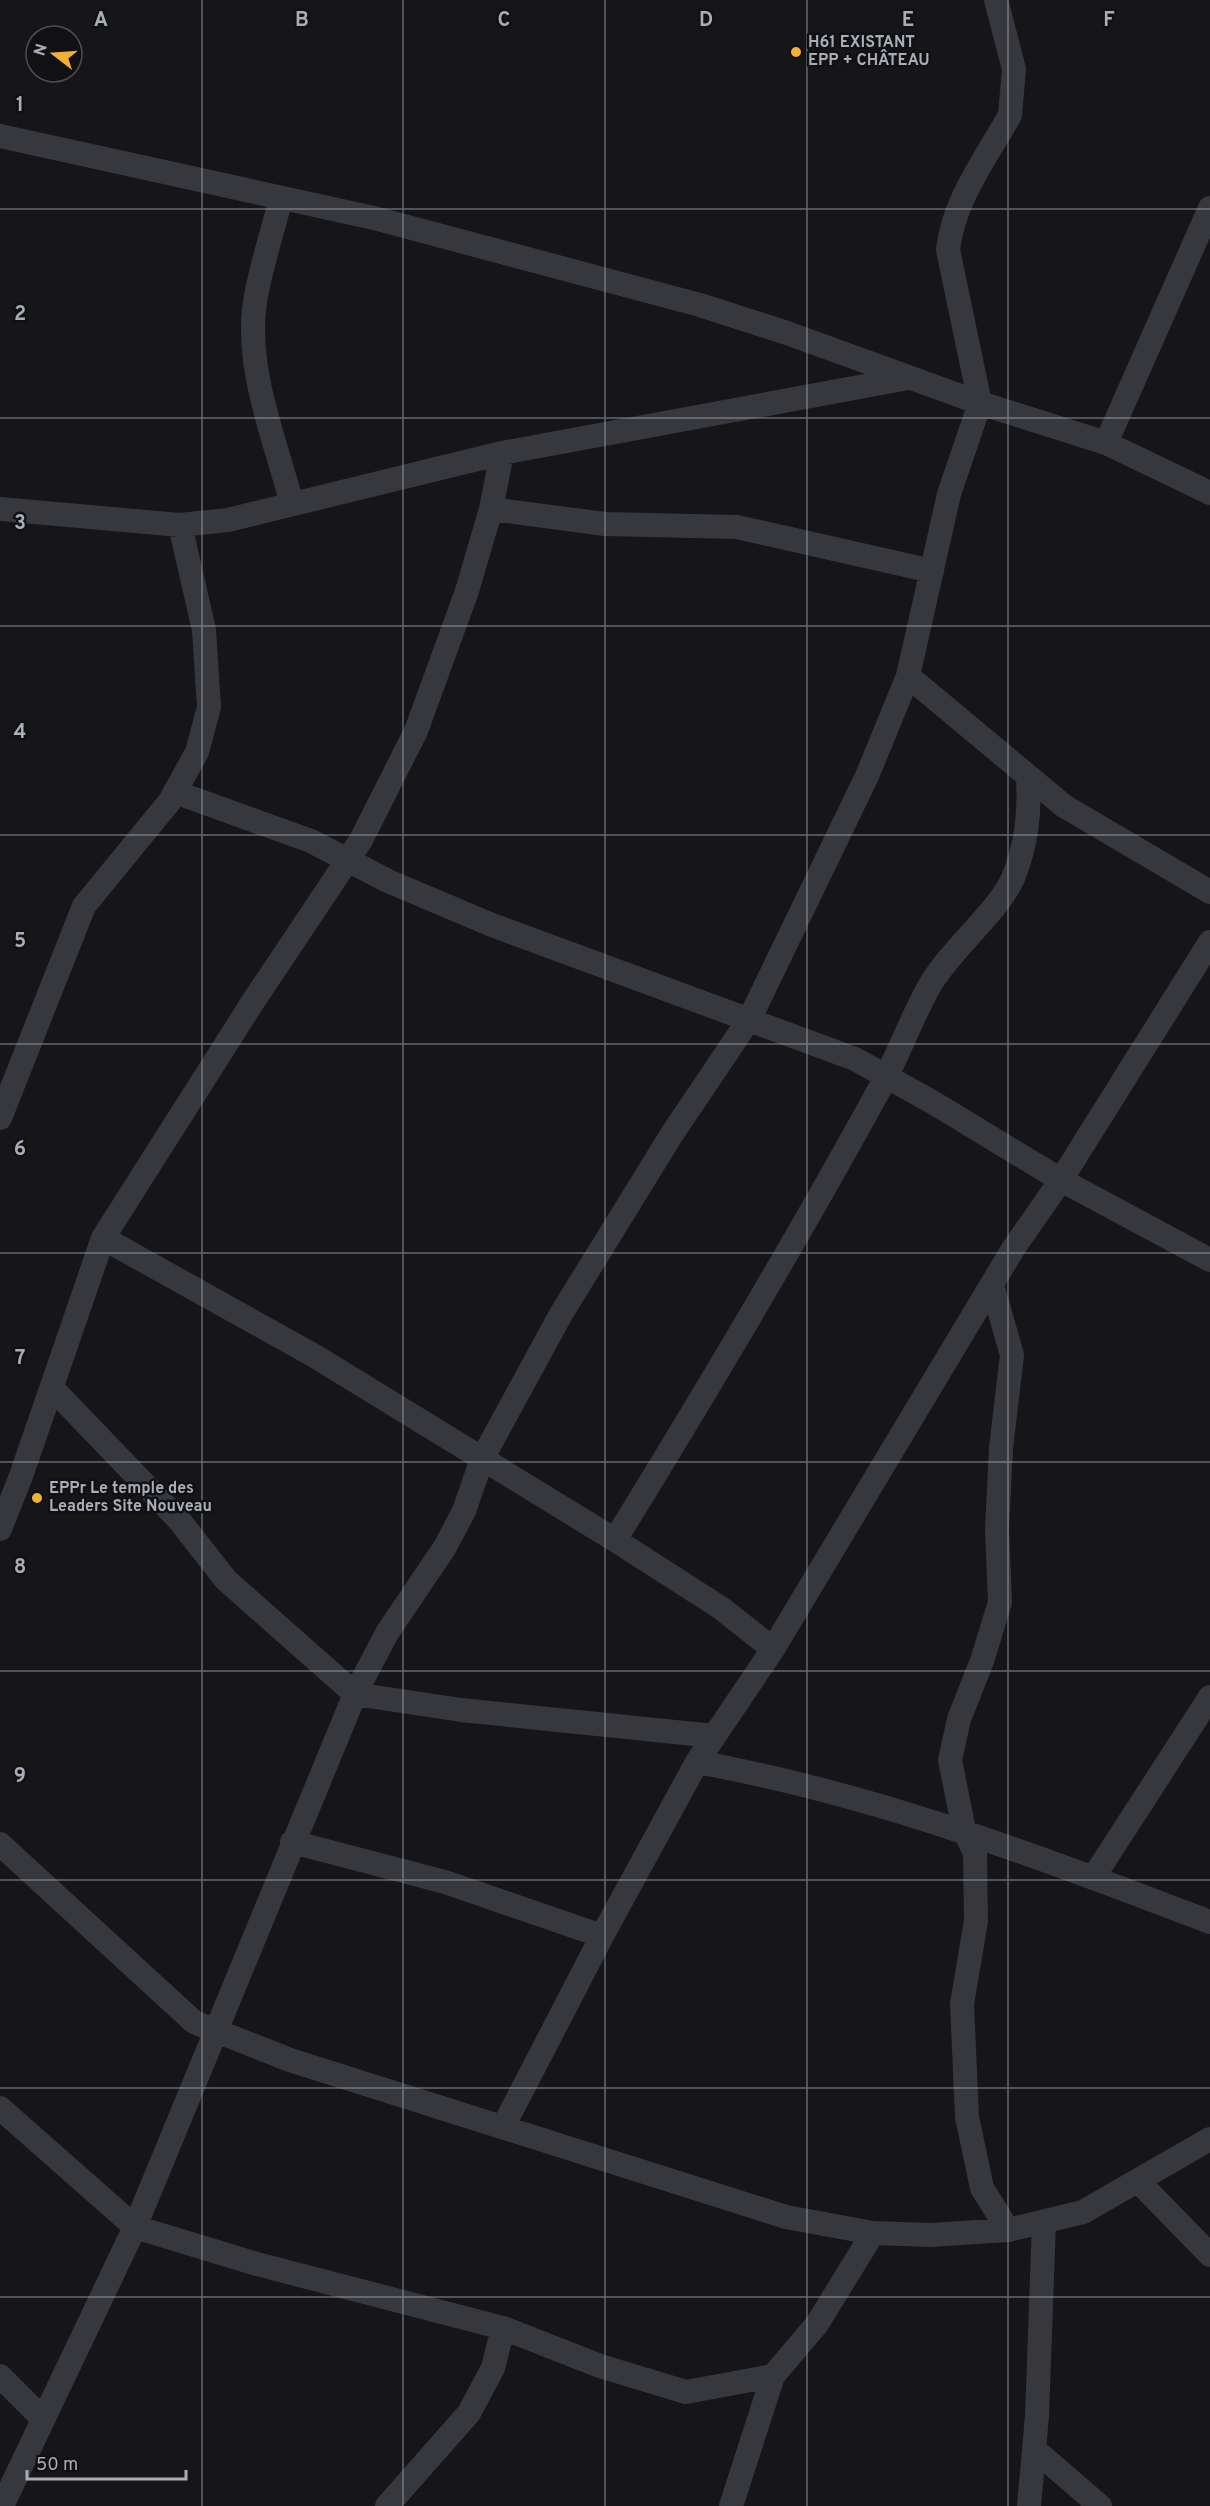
<svg xmlns="http://www.w3.org/2000/svg" width="1210" height="2506" font-family="Overpass,sans-serif">
<style>
.lines{fill:none;stroke-linecap:round;stroke-linejoin:round}
.minor{stroke:#37383d;stroke-width:24}
.grid{fill:none;stroke:#a8adb8;stroke-width:1.5;stroke-opacity:0.55}
.poi-dot{fill:#f2b134;stroke:#111113;stroke-width:2}
.labels{text-anchor:middle;dominant-baseline:central;stroke-width:5;stroke-linejoin:round;paint-order:stroke}
.poi-label{font-size:16px;font-weight:bold;fill:#a8adb8;stroke:#111113;text-anchor:start}
.grid-label{font-size:20px;text-anchor:middle;font-weight:bold;fill:#a8adb8;stroke:#111113;stroke-width:5;stroke-linejoin:round;paint-order:stroke}
</style>
<rect width="100%" height="100%" fill="#161618"/>
<g class="lines">
<!-- minor -->
<path class="minor" d="M0 136 374 218 700 305 787 333 980 403 1106 443 1210 493
M281 198C273 230 262 263 256 296 243 364 275 439 292 504
M1106 443 1210 208
M0 509 180 525 228 520 502 453 908 378
M491 509 605 524 737 527 932 571
M908 676 1064 806 1210 892
M175 792 311 841 388 881 492 925 855 1059 934 1103 1061 1180 1210 1260
M0 1118 84 906 170 801 197 752 209 707 204 630 180 525
M103 1238 313 1355 615 1540 721 1608 773 1649
M992 1285 1012 1355 1001 1448 997 1529 1000 1602 982 1661 959 1719 950 1760 964 1830 975 1853 976 1921 962 2004 967 2117 982 2188 1008 2230
M52 1388 179 1520 226 1580 355 1694 461 1710 714 1736
M0 1529 21 1476 103 1238 254 1000 361 840 416 731 467 591 491 509 502 453
M615 1540C708 1389 800 1235 885 1079 901 1048 913 1015 930 985 951 949 998 912 1013 878 1027 844 1030 812 1028 776
M697 1762C878 1795 1039 1857 1210 1922
M292 1842 445 1882 602 1936
M0 1844 194 2022 290 2060 786 2217 873 2233 930 2235 1008 2230 1083 2212 1210 2139
M1093 1878 1210 1697
M0 2108 135 2227 257 2264 503 2328 600 2366 686 2392 773 2376
M503 2127 602 1936 697 1762 773 1649 1013 1249 1061 1180 1210 942
M1138 2181 1210 2255
M0 2376 42 2418
M1034 2449 1100 2506
M2 2506 135 2227 355 1694 387 1633 445 1547 464 1511 482 1459 561 1314 672 1134 750 1018 867 776 908 676 949 494 980 403 948 250C953 201 986 158 1010 115L1014 69 996 0
M387 2506 469 2413 493 2368 503 2328
M731 2506 773 2376 817 2324 873 2233
M1029 2506 1037 2416 1044 2222"/>
</g>
<!-- grid -->
<path class="grid" d="M202 0V2506M403 0V2506M605 0V2506M807 0V2506M1008 0V2506M0 209H1210M0 418H1210M0 626H1210M0 835H1210M0 1044H1210M0 1253H1210M0 1462H1210M0 1671H1210M0 1880H1210M0 2088H1210M0 2297H1210"/>
<!-- markers -->
<g class="poi-dot">
<circle cx="796" cy="52" r="6"/>
<circle cx="37" cy="1498" r="6"/>
</g>
<g class="labels">
<!-- poi labels -->
<g class="poi-label">
<text x="808" y="43">H61 EXISTANT<tspan x="808" dy="18">EPP + CHÂTEAU</tspan></text>
<text x="49" y="1489">EPPr Le temple des<tspan x="49" dy="18">Leaders Site Nouveau</tspan></text>
</g>
</g>
<g class="grid-label">
<text x="101" y="26">A</text>
<text x="302" y="26">B</text>
<text x="504" y="26">C</text>
<text x="706" y="26">D</text>
<text x="908" y="26">E</text>
<text x="1109" y="26">F</text>
<text x="20" y="111">1</text>
<text x="20" y="320">2</text>
<text x="20" y="529">3</text>
<text x="20" y="738">4</text>
<text x="20" y="947">5</text>
<text x="20" y="1155">6</text>
<text x="20" y="1364">7</text>
<text x="20" y="1573">8</text>
<text x="20" y="1782">9</text>
</g>
<!-- north arrow -->
<g transform="translate(54 54) rotate(287)"><circle r="28" fill="#111113" stroke="#4d4f55" stroke-width="1.5"/>
<path d="M0-4.5L10 22L0 15L-10 22Z" fill="#f2b134"/>
<text y="-9" font-size="16" font-weight="bold" text-anchor="middle" fill="#a8adb8">N</text>
</g>
<!-- scale -->
<path d="M27 2470v9h159v-9" fill="none" stroke="#a8adb8" stroke-width="3"/>
<text x="36" y="2470" font-size="18" fill="#a8adb8" stroke="#111113" stroke-width="4.5" paint-order="stroke">50 m</text>
</svg>
